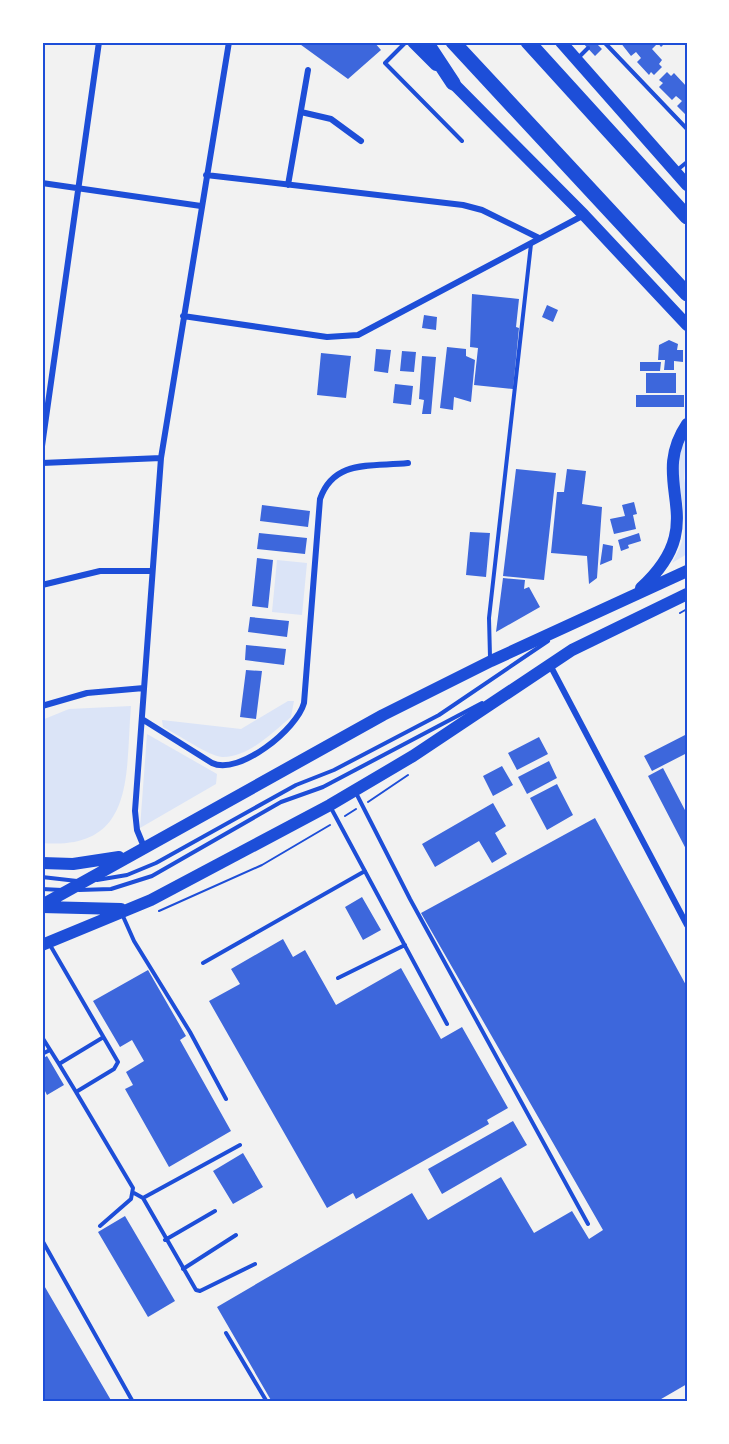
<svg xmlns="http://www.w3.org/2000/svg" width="729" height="1444" font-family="'Work Sans',sans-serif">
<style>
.green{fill:#dbe4f7}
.building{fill:#3d67dc}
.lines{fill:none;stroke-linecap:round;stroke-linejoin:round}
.path{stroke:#1d4ed8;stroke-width:2}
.service{stroke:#1d4ed8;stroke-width:4}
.minor{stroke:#1d4ed8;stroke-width:6}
.secondary{stroke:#1d4ed8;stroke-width:12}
.primary{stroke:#1d4ed8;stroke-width:12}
.motorway{stroke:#1d4ed8;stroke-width:15}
.neatline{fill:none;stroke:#1d4ed8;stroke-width:2}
</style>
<rect width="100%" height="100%" fill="#f2f2f2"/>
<!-- green -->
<path class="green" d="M687 437 684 478 687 494V554L672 563C676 555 682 545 683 537 690 503 666 468 687 437Z
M277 560 307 563 302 615 272 612Z
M288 701H294L291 717C273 732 248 758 222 757 209 756 177 734 163 727L162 720 241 729Z
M131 706C125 773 137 851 42 843V720L69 709Z
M147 734 217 774 216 784 140 828Z"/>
<!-- building -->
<path class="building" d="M297 42H374L381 50 348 79Z
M582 42H595L602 49 595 56Z
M620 42H666L661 47 658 43 652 49 662 60 659 64 662 67 654 75 651 72 649 75 637 62 641 58 636 52 631 56Z
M667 72 671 76 674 73 687 87V116L677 106 682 101 676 96 672 100 659 87 663 83 659 80Z
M472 294 519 299 516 327 519 328 513 389 474 385 478 348 470 347Z
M547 305 558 310 553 322 542 317Z
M424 315 437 317 436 330 422 328Z
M669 340 678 344 677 350H683V362L674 361V370H664L665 360H658L659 345Z
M447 347 466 349V356L475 360 471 402 454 397 453 410 440 408Z
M376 349 391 350 388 373 374 371Z
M402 351 416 352 414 372 400 371Z
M321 353 351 356 346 398 317 395Z
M422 356 436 357 431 414H422L424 400 419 399Z
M640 362H661L660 371H640Z
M646 373H676V393H646Z
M395 384 413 386 411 405 393 403Z
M636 395H684V407H636Z
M516 469 556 473 544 580 503 576Z
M567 469 586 471 582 504 602 507 597 578 589 584 587 556 551 553 557 492H564Z
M634 502 637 514 633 515 636 529 614 534 610 519 625 516 622 505Z
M262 505 310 511 308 527 260 521Z
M470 532 490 533 486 577 466 575Z
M259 533 307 538 305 554 257 549Z
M639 533 641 541 628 545 629 548 621 551 618 540Z
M603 544 613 546 612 560 600 565Z
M257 558 273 560 268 608 252 606Z
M503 578 525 580 524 589 529 587 540 607 496 632Z
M250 617 289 621 287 637 248 632Z
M246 645 286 649 284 665 245 660Z
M246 670 262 671 256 719 240 717Z
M687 734V753L652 771 644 756Z
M539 737 548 754 517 770 508 753Z
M549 761 557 778 527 794 518 777Z
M502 766 513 785 493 796 483 776Z
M663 768 687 814V851L648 776Z
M557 784 573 815 547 830 530 798Z
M493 803 506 826 495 833 507 854 492 863 479 841 435 867 422 844Z
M595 818 687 987V1384L656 1402H272L217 1307 412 1193 428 1220 501 1177 534 1233 572 1211 589 1239 603 1230 421 913Z
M362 897 381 930 363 940 345 907Z
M283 939 293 957 305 950 336 1005 401 968 441 1039 462 1027 508 1108 487 1120 489 1124 356 1199 353 1193 327 1208 209 1001 240 984 231 969Z
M148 970 186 1036 180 1040 231 1131 169 1167 125 1089 133 1085 126 1072 144 1061 132 1040 120 1047 93 1001Z
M47 1056 64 1085 47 1095 42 1085V1059Z
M513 1121 527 1145 442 1194 428 1169Z
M243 1153 263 1187 233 1204 213 1171Z
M125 1216 175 1301 148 1317 98 1232Z
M42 1282 112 1402H42Z"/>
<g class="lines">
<!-- path -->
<path class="path" d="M680 613 687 609
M368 802 408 775
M345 816 356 809
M159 911 262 865 330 825"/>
<!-- service -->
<path class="service" d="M406 42 385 63 462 141
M595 42H596
M604 42 687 129
M579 57 588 48
M676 171 687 162
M490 657 489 618 531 244
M355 791 410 899 588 1224
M331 808 447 1024
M42 877 77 881
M97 880 127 875 156 863 296 785 334 770 439 715 548 641
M42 889 62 890
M79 890 111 889 152 876 281 802 323 787 482 703
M122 914 134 941 190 1032 226 1099
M50 945 118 1062 114 1069 76 1092 133 1188 131 1199 100 1226
M203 963 365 871
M338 978 405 945
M42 1037 59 1064 102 1038
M42 1054 50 1050
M59 1064 76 1092
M134 1193 143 1198 196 1290 200 1291 255 1264
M143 1198 240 1145
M42 1240 133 1402
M165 1240 215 1211
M183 1269 236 1235
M226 1333 267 1402"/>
<!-- minor -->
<path class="minor" d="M301 112 331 119 361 141
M206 175 463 205 482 210 539 238
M42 183 201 206
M288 185 308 70
M183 316 327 337 358 335 584 215
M42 446 99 42
M42 463 161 458
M42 585 100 571H152
M550 665 687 925
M42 706 87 693 144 688
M142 719 212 763C239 776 297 729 304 703L320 499C334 459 371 467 408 463
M144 847 137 830 135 811 161 458 229 42"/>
<!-- secondary -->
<path class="secondary" d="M413 42 436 65"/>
<!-- primary -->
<path class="primary" d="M561 42 687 185
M453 83 584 215 687 325
M641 588C714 521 646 485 687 424
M42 863 73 864 119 857
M42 905 383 715 491 661 687 571
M42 907 121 909
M42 945 151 900 330 805 413 756 572 650 687 594"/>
<!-- motorway -->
<path class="motorway" d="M426 42 453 83
M453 42 687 294
M528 42 687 217"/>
</g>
<!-- border -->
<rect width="729" height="1444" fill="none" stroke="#ffffff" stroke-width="87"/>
<rect x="44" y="44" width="642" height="1356" class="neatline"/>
</svg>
